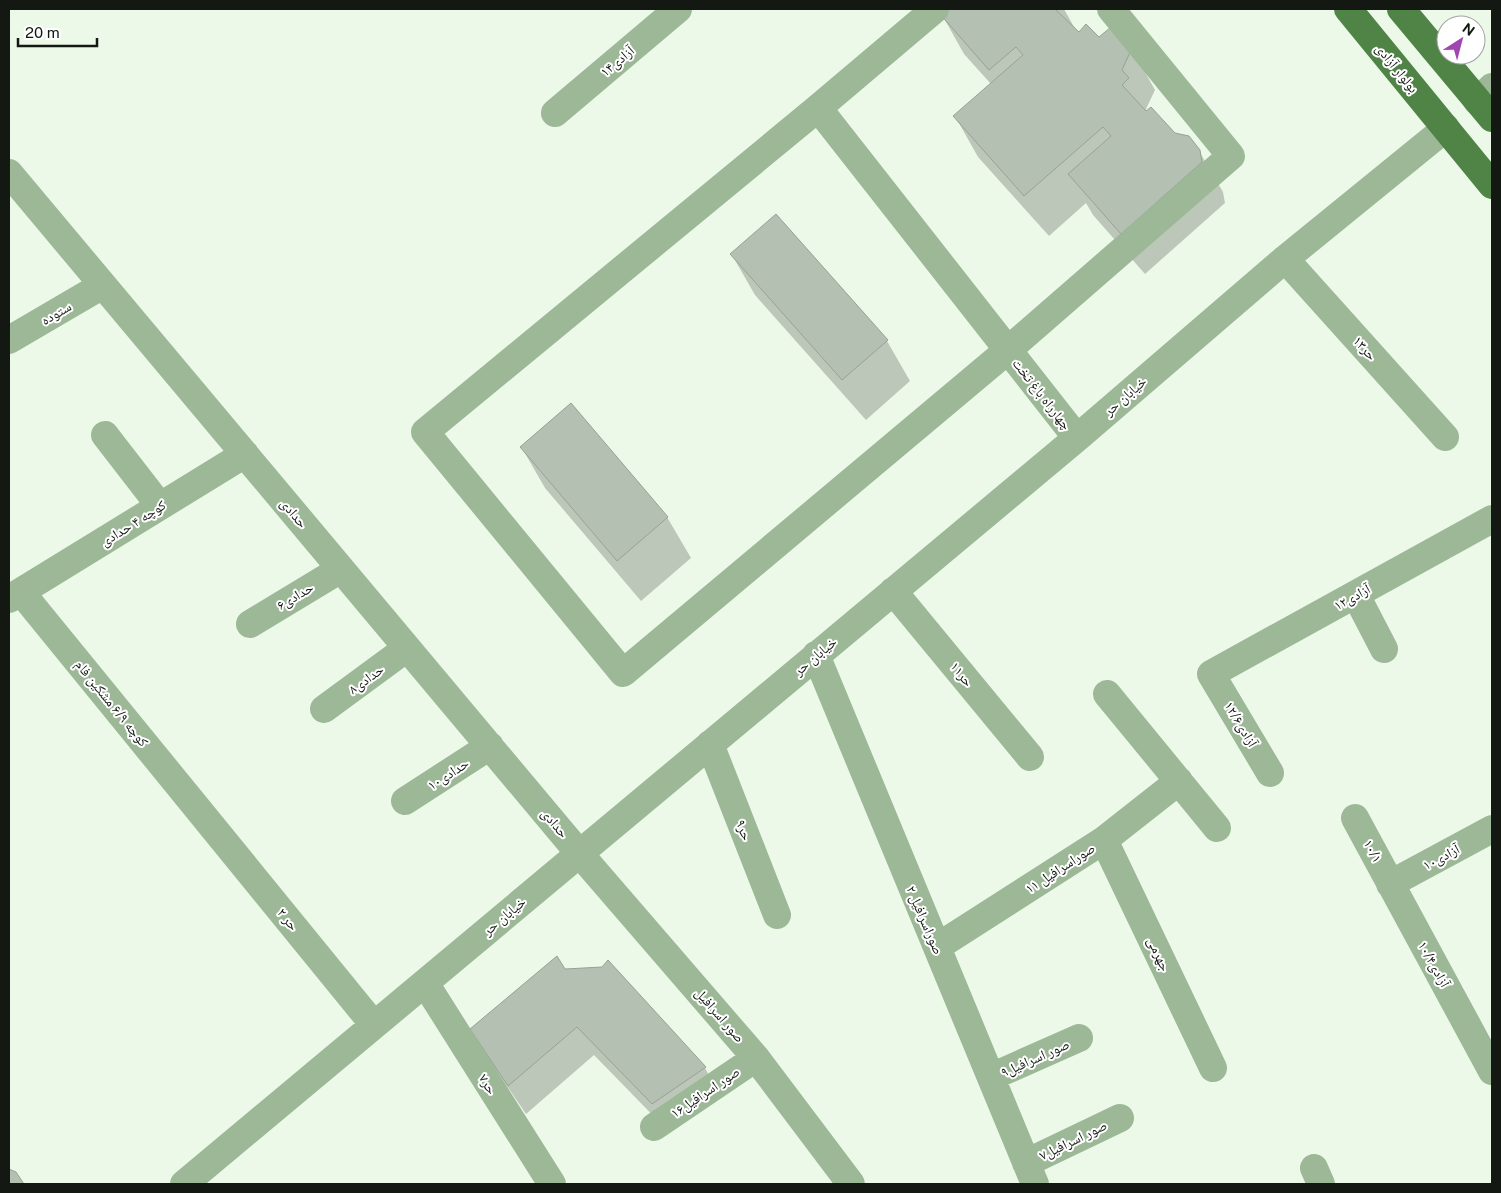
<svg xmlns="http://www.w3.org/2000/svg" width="1501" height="1193" font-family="'Public Sans','Noto Naskh Arabic',sans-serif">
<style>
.shadow{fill:#0003}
.building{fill:#b4c0b2;stroke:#96a294}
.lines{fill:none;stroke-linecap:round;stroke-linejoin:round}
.minor{stroke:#9cb897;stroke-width:28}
.major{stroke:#508447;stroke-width:28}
.labels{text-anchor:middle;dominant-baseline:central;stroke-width:4;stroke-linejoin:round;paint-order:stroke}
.street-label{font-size:14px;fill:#131812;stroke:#fff}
</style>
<rect width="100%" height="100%" fill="#ecf9e9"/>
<!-- shadow -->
<path class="shadow" d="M946 9H1064L1078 34 1099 39 1126 38 1155 90 1146 109 1147 112 1175 134 1199 151 1223 192 1225 203 1145 274 1093 215 1086 203 1049 236 978 157 955 116 991 84 964 54 941 13Z
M732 255 887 341 910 381 866 420 755 295Z
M522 448 667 517 691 558 641 601 545 488Z
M608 962 705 1068 721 1097 669 1132 594 1055 526 1114 488 1058 471 1030 564 970 603 968Z"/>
<!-- building -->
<path class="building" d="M944 9H1055L1079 32 1086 24 1099 37 1111 27 1132 48 1122 70 1129 78 1122 85 1146 111 1151 107 1175 133 1189 136 1200 150 1202 162 1121 234 1068 174 1111 136 1103 127 1024 196 953 116 1023 55 1016 47 989 70 939 13Z
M776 214 888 340 842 380 730 254Z
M571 403 668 517 617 561 520 447Z
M557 956 565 969 602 967 608 960 706 1067 652 1104 577 1027 508 1086 470 1029Z
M9 1169 16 1172 24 1184H9Z"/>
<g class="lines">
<!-- minor -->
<path class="minor" d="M935 9 818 108 425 432 623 673 1008 350 1231 156 1111 9
M1477 101 1492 87
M818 108 1077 438
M555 113 678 9
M9 173 579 853 756 1058 851 1184
M1285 259 1445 437
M9 340 103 285
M105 435 160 506
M893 591 1030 757
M21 592 374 1025
M1356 595 1384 649
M9 599 245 454
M250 624 341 569
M816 655 1035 1184
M1107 694 1217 828
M324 709 407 648
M710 744 777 915
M1270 773 1211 674 1492 519
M405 801 490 746
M1355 818 1492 1071
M1104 840 1213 1068
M1390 884 1492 829
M937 947 1104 840 1179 781
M425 983 552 1184
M991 1077 1079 1038
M654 1127 756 1058
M1026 1163 1120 1118
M1314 1168 1321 1184
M184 1184 1077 438 1285 259 1446 128"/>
<!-- major -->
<path class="major" d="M1348 9 1492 185
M1401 9 1492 118"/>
</g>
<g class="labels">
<!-- street labels -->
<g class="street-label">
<text transform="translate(617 61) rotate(-40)">آزادی۱۴</text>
<text transform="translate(1397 68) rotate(51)">بولوار آزادی</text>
<text transform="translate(56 313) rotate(-30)">ستوده</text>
<text transform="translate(1365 348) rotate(48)">حر۱۳</text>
<text transform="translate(1042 394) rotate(52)">چهارراه باغ تخت</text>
<text transform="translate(1125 396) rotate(-41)">خیابان حر</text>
<text transform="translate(294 513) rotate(50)">حدادی</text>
<text transform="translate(133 523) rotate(-32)">کوچه ۴ حدادی</text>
<text transform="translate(295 596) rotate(-31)">۶حدادی</text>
<text transform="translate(1352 597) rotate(-29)">آزادی۱۲</text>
<text transform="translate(815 656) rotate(-40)">خیابان حر</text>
<text transform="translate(962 674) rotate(51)">حر۱۱</text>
<text transform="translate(366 679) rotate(-36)">۸حدادی</text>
<text transform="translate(112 703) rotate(51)">کوچه ۶/۹ مشکین فام</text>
<text transform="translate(1241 724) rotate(59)">آزادی۱۲/۶</text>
<text transform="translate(448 774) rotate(-33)">حدادی۱۰</text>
<text transform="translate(555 823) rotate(50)">حدادی</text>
<text transform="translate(744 830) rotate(69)">حر۹</text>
<text transform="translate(1373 851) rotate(62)">۱۰/۱</text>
<text transform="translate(1441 857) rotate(-28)">آزادی۱۰</text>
<text transform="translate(1060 868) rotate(-33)">صوراسرافیل ۱۱</text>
<text transform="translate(504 916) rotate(-40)">خیابان حر</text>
<text transform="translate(288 919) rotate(51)">۲ حر</text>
<text transform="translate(925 920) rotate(67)">صوراسرافیل ۲</text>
<text transform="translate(1159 954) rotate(65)">جهرمی</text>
<text transform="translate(1434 964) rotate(61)">آزادی۱۰/۴</text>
<text transform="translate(720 1015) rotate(49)">صور اسرافیل</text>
<text transform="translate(1035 1058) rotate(-24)">صور اسرافیل۹</text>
<text transform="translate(488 1084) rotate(58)">حر۷</text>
<text transform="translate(705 1092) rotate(-34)">صور اسرافیل۱۶</text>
<text transform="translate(1073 1140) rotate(-26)">صور اسرافیل۷</text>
</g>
</g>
<!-- border -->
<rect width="1501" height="1193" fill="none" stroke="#131812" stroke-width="20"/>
<!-- north arrow -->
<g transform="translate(1461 40) rotate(36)"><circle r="24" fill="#ffffff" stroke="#a1a3a0"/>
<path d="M0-4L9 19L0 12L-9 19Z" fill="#a046b1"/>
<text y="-8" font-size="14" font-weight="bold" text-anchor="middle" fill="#131812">N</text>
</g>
<!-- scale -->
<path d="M18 38v8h79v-8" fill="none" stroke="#131812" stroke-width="2.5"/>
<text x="25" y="38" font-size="15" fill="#131812" stroke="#ffffff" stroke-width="4" paint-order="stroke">20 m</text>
</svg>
